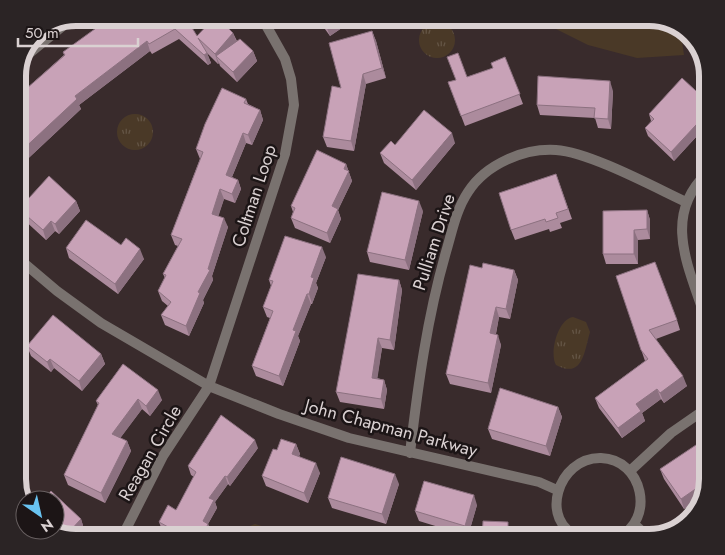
<svg xmlns="http://www.w3.org/2000/svg" width="725" height="555" font-family="Jost,sans-serif">
<style>
.park{fill:url(#park-tufts)}
.garden{fill:#4a3927}
.lines{fill:none;stroke-linecap:round;stroke-linejoin:round}
.street{stroke:#79726f;stroke-width:10}
.wall{fill:#ac8b9d}
.shaded-wall{fill:#8c7180}
.building{fill:#c8a2b7;stroke:#8c7180}
.labels{text-anchor:middle;dominant-baseline:central;stroke-width:5;stroke-linejoin:round;paint-order:stroke}
.street-label{font-size:18px;fill:#dad1d2;stroke:#1c1516}
.rim{fill:none;stroke:#dad1d2;stroke-width:6}
</style>
<defs>
<pattern id="park-tufts" width="24" height="20" patternUnits="userSpaceOnUse" patternTransform="scale(1.25)"><rect width="24" height="20" fill="#4a3927"/><path d="M3 7l-1-3M5 7V3M7 7l1-3M15 17l-1-3M17 17v-4M19 17l1-3" fill="none" stroke="#645545"/></pattern>
</defs>
<rect width="100%" height="100%" fill="#392b2c"/>
<!-- park -->
<path class="park" d="M419 40a18 18 0 1 1 36 0a18 18 0 1 1-36 0Z
M117 132a18 18 0 1 1 36 0a18 18 0 1 1-36 0Z
M573 317 586 322 590 332C584 352 583 379 556 365 549 353 558 319 573 317Z
M255 524 268 528 274 537H239L245 528Z"/>
<!-- garden -->
<path class="garden" d="M539 18H649L680 28 684 55 637 58 588 45 544 23Z"/>
<g class="lines">
<!-- street -->
<path class="street" d="M25 57 69 21
M707 173C660 218 691 271 707 323
M18 258 57 291 101 323 209 386 279 414 349 438 539 482 557 490
M410 453C418 385 427 318 446 252 452 232 456 210 468 192 486 164 524 148 556 150 589 152 654 187 686 202
M630 471 671 433 707 408
M634 524 648 537
M122 537 163 456 209 386 285 154 294 105 291 79 285 59 262 18
M580 537C538 523 557 457 601 458 643 459 656 520 618 537"/>
</g>
<!-- wall -->
<path class="wall" d="M186 18 197 36 233 33 237 41 253 51 257 61 237 82 220 66 219 63 218 64 207 53 211 63 208 65 179 39 152 54 150 51 79 105 81 109 18 168V96L64 55 63 52 118 26Z
M317 18H354L355 19 330 36Z
M372 31 376 41 386 78 366 84 354 151 327 147 323 137 341 88Z
M505 57 523 104 465 126 448 82 467 77 493 68Z
M613 91 611 129 598 128 595 118 540 115 537 105Z
M246 99 248 104 260 110 263 120 252 145 246 143 232 177 238 180 241 189 235 203 224 199 218 216 228 227 212 276 213 280 203 300 204 303 189 336 165 325 161 315 168 306 162 301 158 291 165 278 163 274 178 246 175 245 171 235 200 159 196 149Z
M708 102V124L674 161 648 136 645 128 651 121 649 114Z
M455 143 416 190 384 163 380 153 395 145Z
M346 164 352 181 338 210 341 219 330 243 295 228 291 218 293 212 291 206Z
M556 174 572 219 560 223 562 228 550 232 549 229 515 240 511 230Z
M76 201 80 211 59 234 55 231 46 240 22 218 19 209Z
M647 210 650 220V239L638 240V264H606L603 254Z
M423 211 409 270 370 262 367 252Z
M121 245 144 259 118 294 69 258 66 248Z
M326 257 316 283 318 288 312 304H311L298 336 300 341 283 386 256 376 252 366 270 318 267 317 263 307 271 286 269 280Z
M482 268 514 270 518 280 510 319 499 317 496 334 501 345 491 393 450 384 446 374Z
M616 276 677 320 680 330 656 339 687 386 664 403 661 399 642 413 645 421 622 438 599 408 595 398 645 361Z
M399 280 402 290 394 350 382 348 377 378 384 380 387 390 384 409 340 402 336 392Z
M27 346 101 354 105 364 82 391 54 368 51 372 31 356Z
M123 364 162 400 150 416 142 409 120 438 127 441 131 451 105 503 68 485 64 475 98 405 96 401Z
M558 407 562 417 550 456 492 439 488 429Z
M296 444 300 454 299 456 320 473 308 503 266 486 262 476 277 450Z
M258 448 230 486 228 484 215 502 217 508 208 524 211 532 208 538H176L162 530 159 522 176 510 194 477 191 475 188 466Z
M660 469 708 479 701 497 684 509 664 479Z
M399 484 386 524 332 508 328 498Z
M51 491 81 519 84 529 77 538 54 530Z
M477 505 468 536 419 521 415 511Z"/>
<!-- shaded-wall -->
<path class="shaded-wall" d="M304 18H314L306 24Z
M338 18H354L355 19 330 36 326 26Z
M372 31 376 41 386 78 382 68Z
M233 33 237 43 216 56 219 63 218 64 215 54Z
M147 41 150 51 79 105 81 109 18 168V154L75 96Z
M253 51 257 61 237 82 233 72Z
M207 53 211 63 208 65 204 55Z
M363 74 366 84 354 151 351 141Z
M610 81 613 91 611 129 608 119Z
M260 110 263 120 252 145 248 135Z
M708 112V124L674 161 671 152Z
M243 133 246 143 229 184 226 175Z
M452 133 455 143 416 190 412 180Z
M346 164 352 181 338 210 341 219 330 243 327 233 332 206Z
M238 180 241 189 235 203 232 194Z
M220 189 224 199 216 224 212 214Z
M76 201 80 211 59 234 55 224Z
M419 201 423 211 409 270 405 260Z
M647 210 650 220V239L647 229Z
M224 218 228 227 212 276 213 280 203 300 204 303 189 336 186 326 198 292 208 269Z
M51 221 55 231 46 240 43 230Z
M634 230 638 240V264L634 254Z
M322 247 326 257 316 283 318 288 312 304 309 294 311 277Z
M140 249 144 259 118 294 115 284Z
M514 270 518 280 510 319 506 309Z
M399 280 402 290 394 350 390 340Z
M307 294 311 304 298 336 300 341 283 386 279 376 293 330Z
M496 307 499 317 494 343 490 333Z
M498 335 501 345 491 393 488 383Z
M378 338 382 348 376 388 372 378Z
M101 354 105 364 82 391 79 381Z
M50 359 54 368 51 372 47 362Z
M683 376 687 386 664 403 660 393Z
M384 380 387 390 384 409 381 399Z
M657 389 661 399 642 413 645 421 622 438 618 428 636 404Z
M158 390 162 400 150 416 146 406Z
M138 399 142 409 116 444 112 434Z
M558 407 562 417 550 456 546 446Z
M255 440 258 448 230 486 227 477Z
M127 441 131 451 105 503 101 493Z
M296 444 300 454 296 464 292 454Z
M316 463 320 473 308 503 304 493Z
M395 474 399 484 386 524 382 514Z
M225 476 228 484 215 502 217 508 208 524 211 532 208 538H201L203 521 209 498Z
M707 481 701 497 684 509 681 499Z
M474 495 477 505 468 536 465 526Z
M81 519 84 529 77 538 68 535V533Z
M59 525 62 533 55 530Z
M534 528 537 538H533Z"/>
<!-- building -->
<path class="building" d="M110 18H112L118 26 131 18H186L197 36 214 18H218L233 33 215 54 198 38 207 53 204 55 175 29 149 44 147 41 75 96 77 99 18 154V96L65 55 63 52Z
M320 18H338L326 26Z
M372 31 382 68 363 74 351 141 323 137 332 86 341 88 329 43Z
M240 39 253 51 233 72 216 56Z
M458 53 467 77 493 68 491 63 505 57 520 94 461 116 448 82 456 80 447 57Z
M538 76 610 81 608 119 594 118 595 108 537 105Z
M682 78 708 102V112L671 152 645 128 654 119 649 114Z
M222 88 246 99 244 103 260 110 248 135 243 133 226 175 238 180 232 194 220 189 212 214 224 218 208 269 210 270 198 292 200 293 186 326 161 315 171 302 158 291 166 275 163 274 182 239 171 235 203 152 196 149 205 124Z
M424 110 452 133 412 180 380 153 391 141 395 145Z
M317 150 346 164 344 169 349 171 332 206 338 209 327 233 291 218 295 208 291 206Z
M556 174 568 209 556 213 558 218 546 222 545 219 511 230 499 193Z
M49 176 76 201 55 224 51 221 43 230 19 209Z
M382 192 419 201 405 260 367 252Z
M647 210V229L634 230V254H603V211Z
M86 220 121 245 126 238 140 249 115 284 66 248Z
M285 236 322 247 311 277 314 278 309 294H307L293 330 296 331 279 376 252 366 273 311 263 307 273 281 269 280Z
M655 262 677 320 649 330 683 376 660 393 657 389 636 404 641 411 618 428 595 398 648 359 641 350 616 276Z
M483 263 514 270 506 309 496 307 490 333 498 335 488 383 446 374 470 265 482 268Z
M358 274 399 280 390 340 378 338 372 378 384 380 381 399 336 392Z
M53 315 101 354 79 381 50 359 47 362 27 346Z
M123 364 158 390 146 406 138 399 112 434 127 441 101 493 64 475 99 403 96 401Z
M500 388 558 407 546 446 488 429Z
M221 415 255 440 227 477 225 476 209 498 214 500 203 521 208 524 201 538H188L159 522 168 505 176 510 196 472 188 466Z
M708 437 707 481 681 499 660 469Z
M281 439 296 444 292 454 316 463 304 493 262 476 273 449 277 450Z
M341 457 395 474 382 514 328 498Z
M424 481 474 495 465 526 415 511Z
M51 491 81 519 68 533 59 525 55 530V500H42Z
M483 521 508 522V527L534 528 533 538H482Z"/>
<g class="labels">
<!-- street labels -->
<g class="street-label">
<text transform="translate(254 196) rotate(-72)">Coltman Loop</text>
<text transform="translate(434 242) rotate(-72)">Pulliam Drive</text>
<text transform="translate(391 428) rotate(15)">John Chapman Parkway</text>
<text transform="translate(150 453) rotate(-60)">Reagan Circle</text>
</g>
</g>
<!-- crop -->
<path d="M0 0H725V555H0ZM76 26H649A50 50 0 0 1 699 76V479A50 50 0 0 1 649 529H76A50 50 0 0 1 26 479V76A50 50 0 0 1 76 26Z" fill="#2b2425" fill-rule="evenodd"/>
<path class="rim" d="M76 26H649A50 50 0 0 1 699 76V479A50 50 0 0 1 649 529H76A50 50 0 0 1 26 479V76A50 50 0 0 1 76 26Z"/>
<!-- north arrow -->
<g transform="translate(40 515) rotate(146)"><circle r="24" fill="#1c1516" stroke="#686061"/>
<path d="M0-4L9 19L0 12L-9 19Z" fill="#69c3f1"/>
<text y="-8" font-size="14" font-weight="bold" text-anchor="middle" fill="#dad1d2">N</text>
</g>
<!-- scale -->
<path d="M18 38v8h120v-8" fill="none" stroke="#dad1d2" stroke-width="2.5"/>
<text x="25" y="38" font-size="15" fill="#dad1d2" stroke="#1c1516" stroke-width="4" paint-order="stroke">50 m</text>
</svg>
